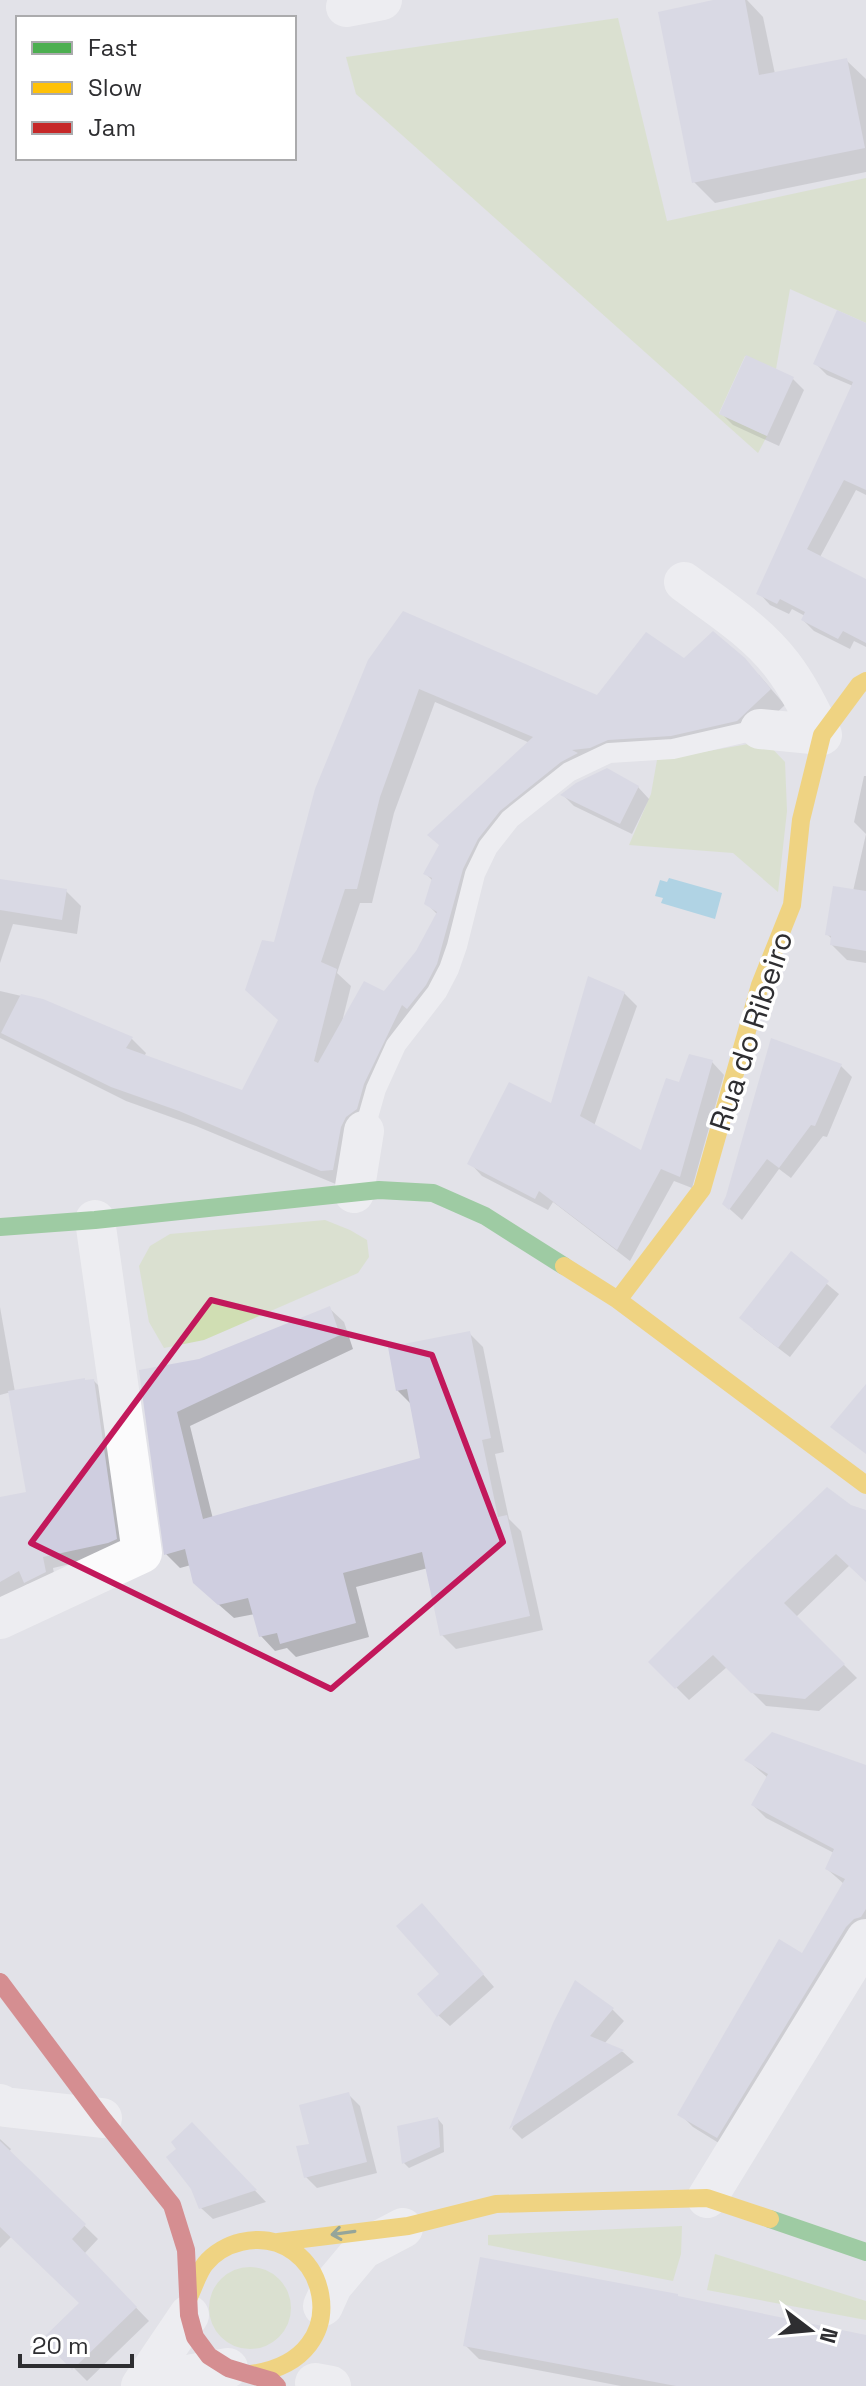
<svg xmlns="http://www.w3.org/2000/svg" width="866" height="2386" font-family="'Space Grotesk',sans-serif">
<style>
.green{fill:#d0deb3}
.water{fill:#74c2e0}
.shadow{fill:#0003;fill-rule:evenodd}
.building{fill:#cfcee0;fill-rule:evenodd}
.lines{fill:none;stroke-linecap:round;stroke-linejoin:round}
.lane{stroke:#fbfbfc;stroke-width:20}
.street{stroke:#fbfbfc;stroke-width:40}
.fast{stroke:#4caf50;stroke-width:18}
.slow{stroke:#ffc107;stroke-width:18}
.jam{stroke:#c62828;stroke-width:18}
.oneway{stroke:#385b3c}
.marked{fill:none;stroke:#c2185b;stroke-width:6;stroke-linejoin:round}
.labels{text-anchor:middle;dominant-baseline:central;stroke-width:7;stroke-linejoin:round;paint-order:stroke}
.street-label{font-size:30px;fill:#2e2e31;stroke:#fff}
</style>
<rect width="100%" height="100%" fill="#e2e2e8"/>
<!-- green -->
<path class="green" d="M618 18 667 221 866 178V323L790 289 776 369 745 356 719 413 767 436 758 453 356 94 346 57Z
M765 741 785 762 787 811 778 892 733 853 629 845 651 794 657 760Z
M325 1220 350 1230 367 1240 369 1257 358 1273 204 1340 164 1348 149 1322 139 1266 150 1246 170 1234Z
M682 2226 681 2254 673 2281 488 2245V2235Z
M715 2254 866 2301V2320L707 2290Z
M209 2308a41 41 0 1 1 82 0a41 41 0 1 1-82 0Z"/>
<!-- water -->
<path class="water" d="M669 878 722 893 715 919 661 903 663 898 655 896 660 880 667 882Z"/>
<!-- shadow -->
<path class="shadow" d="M723 0H747L763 17 775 74 846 60 866 79V172L715 203 694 182Z
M866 325V495L856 490 820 557 866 581V647L854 641 850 649 814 631 803 620 805 616 792 609 789 614 770 605 759 593 853 386 827 375 816 364Z
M792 378 804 390 779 446 733 425 721 413Z
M370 661 598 698 684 661 759 675 785 705 753 735 624 754 576 776 515 826 492 854 418 1018 338 1185 196 1126 126 1101 0 1038V991L43 1001 131 1038 146 1053 144 1057 242 1092 280 1021 275 944ZM435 702 530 743 426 874 433 881 426 903 438 915 418 952 384 993 342 1022 351 986 337 973 360 903H372L394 813Z
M864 776H866V963L847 960 832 945 833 940 827 934 853 891 866 834 854 822Z
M638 787 649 799 632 834 574 806 564 796Z
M0 881 66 891 81 906 77 934 13 924 0 963Z
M624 993 637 1006 594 1126 642 1152 680 1084 712 1062 724 1075 692 1188 674 1181 630 1261 553 1202 548 1210 482 1176 470 1163 552 1106Z
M841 1066 852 1077 827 1137 823 1136 791 1178 779 1169 742 1220 724 1204Z
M791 1254 839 1294 790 1357 753 1329Z
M0 1307 15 1392 94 1381 105 1392 127 1551 53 1568 56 1584 37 1593 28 1584 0 1600V1499L29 1494 11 1392 0 1395Z
M329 1308 344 1322 353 1349 190 1426 213 1519 422 1460 412 1405 397 1390 469 1333 483 1347 504 1452 495 1454 509 1519 521 1531 543 1630 456 1649 442 1635 428 1568 356 1587 369 1637 296 1657 287 1648 275 1651 261 1636 255 1614 234 1618 210 1597 191 1565 180 1568 166 1554 142 1372 199 1361Z
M850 1507 866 1511V1580L850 1565 796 1617 857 1678 819 1711 766 1706 727 1667 689 1700 651 1662Z
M747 1760 866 1767V1933L730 2150 693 2127 680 2114 803 1955 844 1884 827 1869 834 1853 766 1818 753 1805 768 1778Z
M433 1917 494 1987 450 2026 438 2015 442 1974Z
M612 2009 624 2021 604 2044 623 2052 634 2062 522 2139 512 2129 556 2022Z
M348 2094 360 2106 377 2173 317 2188 306 2177 311 2145Z
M438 2119 443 2125 444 2152 409 2168 404 2163 399 2128Z
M192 2125 266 2202 213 2219 201 2208 179 2150Z
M0 2139 11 2149 9 2152 98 2239 84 2254 149 2321 87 2381 45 2339 82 2304 12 2236 0 2248Z
M866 2337V2386H621L479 2359 465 2345Z"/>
<!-- building -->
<path class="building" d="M713 0H745L759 75 847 58 865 148 692 183 658 12Z
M837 310 866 323V490L844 480 807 549 866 579V643L843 631 838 639 801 620 805 612 780 599 777 604 756 594 853 382 813 364Z
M746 355 794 377 767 436 719 414Z
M403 611 597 695 646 632 684 658 713 631 745 658 771 689 737 721 671 736 608 740 590 748 572 750 578 753 561 762 500 811 478 839 463 869 437 964 426 985 407 1009 402 1005 364 1084 357 1109 346 1117 341 1127 333 1170 321 1171 179 1111 111 1087 1 1033 21 994 43 999 133 1037 126 1048 242 1090 278 1020 245 990 262 940 274 942 315 789 368 660ZM419 689 533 737 427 835 439 845 423 874 432 878 424 904 437 912 416 951 384 991 364 981 318 1063 314 1061 337 969 321 962 345 889H357L380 797Z
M607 768 639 786 620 824 560 795 576 783Z
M0 879 67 889 62 920 0 910Z
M833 886 866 891V951L830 945 831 936 825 935Z
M588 976 625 992 580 1116 641 1150 666 1078 679 1082 689 1054 713 1060 680 1177 661 1169 617 1250 539 1191 535 1199 467 1164 509 1082 551 1103Z
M771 1038 842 1064 815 1126 811 1125 779 1168 767 1159 729 1210 722 1204 726 1196Z
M791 1251 829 1281 778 1348 739 1318Z
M330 1306 340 1335 177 1412 203 1519 420 1458 407 1389 396 1391 388 1347 470 1331 491 1438 482 1440 498 1517 507 1515 530 1616 440 1636 422 1552 343 1573 356 1623 280 1644 277 1633 259 1637 248 1598 218 1605 193 1583 185 1549 164 1555 139 1370 199 1359Z
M85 1378V1380L94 1379 117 1539 108 1543 43 1557 46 1572 24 1583 19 1571 0 1582V1497L26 1492 8 1391Z
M866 1384V1454L830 1427Z
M827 1487 851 1505 866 1510V1582L836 1554 784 1603 845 1664 805 1699 751 1693 713 1655 675 1689 648 1662 740 1570Z
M772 1732 866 1765V1909L861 1917 854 1919 846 1927 717 2138 677 2115 779 1939 802 1953 845 1879 825 1869 834 1849 751 1805 768 1774 744 1760Z
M422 1903 484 1974 437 2017 417 1994 439 1974 396 1926Z
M575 1980 614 2008 590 2036 624 2050 509 2129 554 2021Z
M349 2092 367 2162 304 2178 296 2146 309 2144 299 2105Z
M438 2117 440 2147 402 2164 397 2126Z
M192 2122 257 2190 199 2209 191 2189 166 2157 176 2149 171 2142Z
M0 2141 86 2224 72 2239 137 2307 72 2370 42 2339 79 2303 0 2227Z
M480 2257 678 2294V2296L866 2335V2386H676L463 2346Z"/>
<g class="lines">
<!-- lane -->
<path class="lane" d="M364 1131 376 1089 396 1045 437 992 449 969 457 946 475 874 488 847 510 819 569 772 609 753 673 749 760 729"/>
<!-- street -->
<path class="street" d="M346 7 382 0
M684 582C718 607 756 631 782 665 799 687 810 711 822 735
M760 729 822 735
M354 1193 364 1131
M0 1619 142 1553 95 1220
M0 2104 5 2107 102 2118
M707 2198 866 1939
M323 2306 332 2286 363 2249 403 2228
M315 2383 331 2386
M141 2386 189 2315
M165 2386 193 2374 228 2368"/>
<!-- fast -->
<path class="fast" d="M0 1227 95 1220 379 1190 433 1193 485 1216 564 1266
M770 2219 866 2252"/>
<!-- slow -->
<path class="slow" d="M564 1266 618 1300 866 1485
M618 1300 702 1189 760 985 792 905 801 820 822 735 859 685 866 681
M278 2242 408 2226 496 2204 707 2198 770 2219
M189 2297C194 2287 198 2273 205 2264 214 2253 228 2245 241 2242 326 2222 364 2359 251 2374"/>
<!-- jam -->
<path class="jam" d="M0 1982 102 2118 172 2205 186 2250 189 2315 195 2337 209 2356 228 2368 272 2381 277 2386"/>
</g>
<!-- one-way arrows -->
<defs><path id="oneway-shaft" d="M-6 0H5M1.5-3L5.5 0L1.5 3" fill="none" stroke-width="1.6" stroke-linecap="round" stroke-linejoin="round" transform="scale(2)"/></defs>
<use class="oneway" href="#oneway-shaft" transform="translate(343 2233) rotate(172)"/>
<!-- marked area -->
<path d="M0 0H866V2386H0ZM211 1300 432 1355 503 1542 331 1689 31 1543Z" fill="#e2e2e8" fill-opacity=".55" fill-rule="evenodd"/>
<path class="marked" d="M211 1300 432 1355 503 1542 331 1689 31 1543Z"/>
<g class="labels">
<!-- street labels -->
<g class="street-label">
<text transform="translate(751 1031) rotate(-72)">Rua do Ribeiro</text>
</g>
</g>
<!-- legend -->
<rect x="16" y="16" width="280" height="144" fill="#ffffff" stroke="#ababad" stroke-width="2"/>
<rect x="32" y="42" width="40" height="12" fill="#4caf50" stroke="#ababad" stroke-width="2"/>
<text x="88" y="56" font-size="24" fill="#2e2e31">Fast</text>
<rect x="32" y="82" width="40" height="12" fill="#ffc107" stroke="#ababad" stroke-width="2"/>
<text x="88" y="96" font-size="24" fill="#2e2e31">Slow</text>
<rect x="32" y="122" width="40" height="12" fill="#c62828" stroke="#ababad" stroke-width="2"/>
<text x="88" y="136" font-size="24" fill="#2e2e31">Jam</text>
<!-- north arrow -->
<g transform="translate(810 2330) rotate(106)" stroke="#ffffff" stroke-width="6" paint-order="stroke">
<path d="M0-6L14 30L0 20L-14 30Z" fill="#2e2e31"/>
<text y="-12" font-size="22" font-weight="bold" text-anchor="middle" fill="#2e2e31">N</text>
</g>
<!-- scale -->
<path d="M20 2354v12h112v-12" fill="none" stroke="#2e2e31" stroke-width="4"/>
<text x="32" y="2354" font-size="24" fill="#2e2e31" stroke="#ffffff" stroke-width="6" paint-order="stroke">20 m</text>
</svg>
